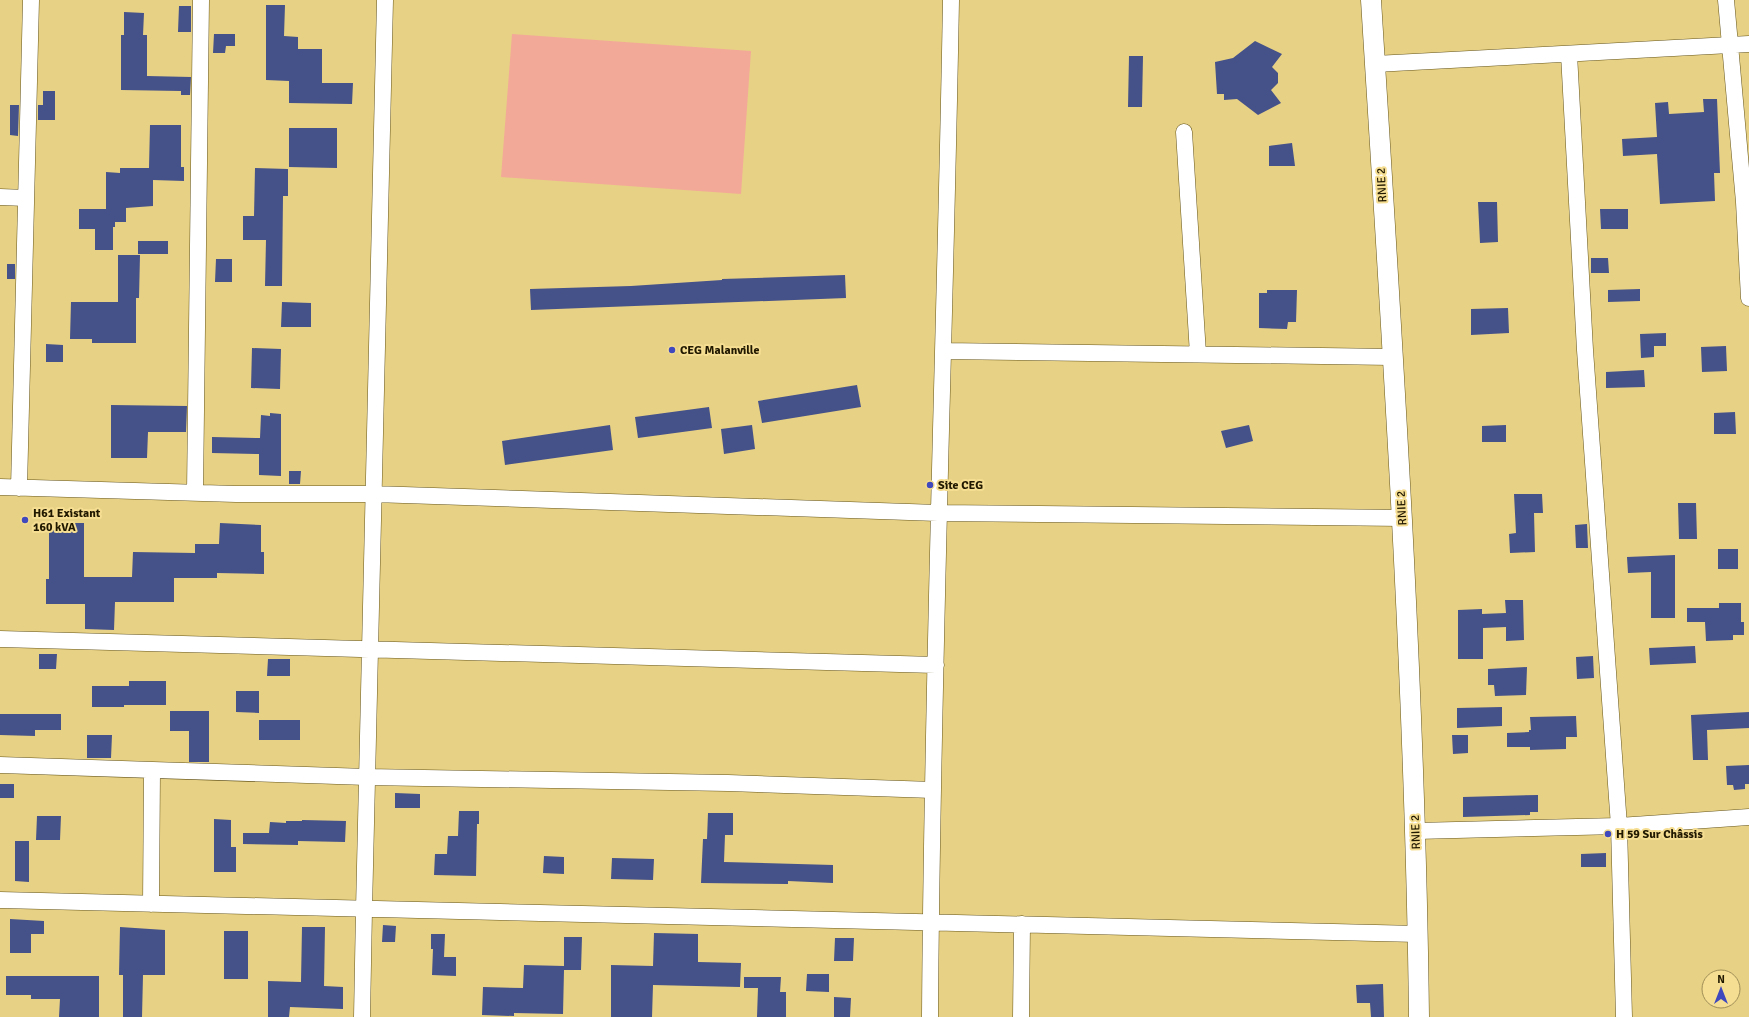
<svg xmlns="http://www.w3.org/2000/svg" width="1749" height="1017" font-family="Signika,sans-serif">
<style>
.green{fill:#f3a998}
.building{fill:#455189}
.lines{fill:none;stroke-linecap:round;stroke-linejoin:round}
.minor-casing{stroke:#66561c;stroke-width:17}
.major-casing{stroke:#66561c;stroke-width:21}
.minor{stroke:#fff;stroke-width:16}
.major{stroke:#fff;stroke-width:20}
.poi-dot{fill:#3f49bd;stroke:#f5de92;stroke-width:1.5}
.labels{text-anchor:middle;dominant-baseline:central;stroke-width:4;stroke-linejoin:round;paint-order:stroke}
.street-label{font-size:12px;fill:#211800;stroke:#f5de92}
.poi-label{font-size:12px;font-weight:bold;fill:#211800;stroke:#f5de92;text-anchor:start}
</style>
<rect width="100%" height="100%" fill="#e7d185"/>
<!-- green -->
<path class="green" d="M512 34 751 51 741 194 501 177Z"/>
<!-- building -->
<path class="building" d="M266 5H285L284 36 298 37V49H322V83H353L352 104 289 103V81L266 80Z
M179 6H191V32H178Z
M124 12 144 13 143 35H147V76L191 77 190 95H181V91L121 90V35H124Z
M214 34H235V46H226L225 53H213Z
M1255 41 1282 54 1272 67 1278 73V83L1271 90 1281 103 1258 115 1237 99 1224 100V94H1217L1215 62 1233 58Z
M1129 56H1143L1142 107H1128Z
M43 91H55V120H38V105H43Z
M1703 99H1717L1720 173H1714L1715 201 1660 204 1657 154 1623 156 1622 139 1657 137 1655 103 1668 102 1669 114 1704 112Z
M10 105H19L18 136 10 135Z
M150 125H181V167H184V181L153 180V206L126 208V222H115V227H113V250H95V229H79V209H106V172L120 173V168H149Z
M289 128H337V168L289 167Z
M1292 143 1295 166H1269V146Z
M255 168 288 169V196H283L282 286H265L266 240H243V216H254Z
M1478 202H1497L1498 242 1480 243Z
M1600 209H1628V229H1601Z
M138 241H168V254H138Z
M118 255H140L139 298H136V343H92V339H70L71 302H118Z
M1591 258H1608L1609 273H1591Z
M216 259H232V282H215Z
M7 264H15V279H7Z
M845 275 846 298 531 310 530 289 631 286 722 280V279Z
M1640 289V301L1608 302V290Z
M1267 290H1297L1296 322H1288L1287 329 1259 328V293H1267Z
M282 302 311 303V327H281Z
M1508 308 1509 333 1471 335V309Z
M1666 333V346H1654V357L1641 358 1640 334Z
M46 344 63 345V362H46Z
M1726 346 1727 371 1702 372 1701 347Z
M252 348 281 349 280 389 251 388Z
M1644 370 1645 387 1606 388V372Z
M857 385 861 407 762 423 758 401Z
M111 405 187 406 186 432H148L147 458H111Z
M709 407 712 428 638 438 635 417Z
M1735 412 1736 434H1714V413Z
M270 413 281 414V476L259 475V454L212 453V437L260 438 261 415 270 416Z
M610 425 613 450 505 465 502 441Z
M752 425 755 449 724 454 721 429Z
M1249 425 1253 441 1226 448 1221 431Z
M1506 425V442H1482V426Z
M289 471H301L300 484H289Z
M1514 494H1542L1543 513H1534L1535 552 1510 553 1509 534 1516 533Z
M1678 503H1696L1697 539H1679Z
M54 523H84V577H132L133 552 195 553V544H219L220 523 261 525V552H264V574L217 573V578H174V602H115L114 630 85 629V604H46V579H49V530H54Z
M1587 524 1588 548H1576L1575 525Z
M1718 549H1738V569H1718Z
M1675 555V618H1651V572L1628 573 1627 557Z
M1505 600H1523L1524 640 1506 641V627L1483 628V659H1458V610L1482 609V614L1506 613Z
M1719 603H1741V622H1744V635H1733V640L1706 641 1705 622H1687V608H1719Z
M1695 646 1696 663 1650 665 1649 648Z
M39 654H57L56 669H39Z
M1593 656 1594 678 1577 679 1576 657Z
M268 659H290V676H267Z
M1527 667 1526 695 1495 696 1494 685H1488V669Z
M129 681H166V705H124V707H92V686H129Z
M236 691H259V713L236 712Z
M1502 707V726L1457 728V708Z
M170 711H209V762H189V731H170Z
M1749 712V728L1707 730 1708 760H1693L1691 715Z
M0 714H61V730H35V736L0 735Z
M1576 716 1577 737H1566V749L1530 750V747H1507V733L1529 732V730H1531L1530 717Z
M259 720H300V740H259Z
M87 735H112L111 758H87Z
M1452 735H1468V753L1453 754Z
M1749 765V784H1745V789L1734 790 1733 785H1727L1726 766Z
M0 784H14V798H0Z
M395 793 420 794V808H395Z
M1538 795V812H1530V815L1463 817V797Z
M459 811H479V824H477L476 876 434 875 435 854H447L448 836H458Z
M708 813H733V835H725L724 862 833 865V883L788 881V884L701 883 703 839H707Z
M37 816H61L60 840H36Z
M214 819 231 820V847H236V872H214Z
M302 820 346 821 345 842 298 841V845L243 844V833H269L270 822 286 823V821H302Z
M15 841H29V882L15 881Z
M1606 853V867H1581V854Z
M544 856 564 857V874L543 873Z
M612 858 654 859 653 880 611 879Z
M10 919 44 921V934H31V953H10Z
M383 925 396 926 395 942H382Z
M120 927 165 930V975H143L142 1017H123V975H119Z
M302 927H325L324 986 343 987V1009L290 1007 289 1017H268V981L301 982Z
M224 931H248V979H224Z
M654 933 698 934V962L741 963 740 987 653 985 652 1017H611V965L653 966Z
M431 934H445L444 957H456V976L432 975 433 949H431Z
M564 937H582L581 970H564L563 1014 514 1013V1016L482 1015 483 987 523 988 524 965 564 966Z
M835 938H854L853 961H834Z
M807 974H829V992L806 991Z
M6 976H99V1017H59L60 999H31V995H6Z
M744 977H781L780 992H786V1017H757L758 988H744Z
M1383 984 1384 1017H1371L1370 1003H1357L1356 985Z
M834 997 851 998 850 1017H834Z"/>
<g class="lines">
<defs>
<path id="minor" d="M1726 0 1744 202 1749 298
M1569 54 1585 350 1619 826 1624 1017
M1375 64 1749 44
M1184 132 1198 354
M0 197 26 198
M944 351 1392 357
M0 487 236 494H373L938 513 1403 518
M19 488 31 0
M195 492 201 0
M0 639 936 665
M0 765 367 777 728 783 933 790
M1416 831 1619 826 1749 817
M0 900 1418 934
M151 904 152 771
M362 1017 364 910 385 0
M930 1017C932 678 945 339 951 0
M1021 1017 1022 924"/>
<path id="major" d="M1371 0C1392 339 1415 678 1419 1017"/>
</defs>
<!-- minor casing -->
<use href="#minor" class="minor-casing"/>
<!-- major casing -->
<use href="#major" class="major-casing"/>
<!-- minor -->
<use href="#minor" class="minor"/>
<!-- major -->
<use href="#major" class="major"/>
</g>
<!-- markers -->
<g class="poi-dot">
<circle cx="672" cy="350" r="4"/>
<circle cx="930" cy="485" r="4"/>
<circle cx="25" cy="520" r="4"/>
<circle cx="1608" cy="834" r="4"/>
</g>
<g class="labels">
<!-- street labels -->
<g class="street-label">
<text transform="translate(1382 185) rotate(-93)">RNIE 2</text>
<text transform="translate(1402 508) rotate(-93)">RNIE 2</text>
<text transform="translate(1416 832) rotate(-92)">RNIE 2</text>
</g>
<!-- poi labels -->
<g class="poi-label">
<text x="680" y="350">CEG Malanville</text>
<text x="938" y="485">Site CEG</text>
<text x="33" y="513">H61 Existant<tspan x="33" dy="14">160 kVA</tspan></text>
<text x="1616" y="834">H 59 Sur Châssis</text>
</g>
</g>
<!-- north arrow -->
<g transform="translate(1721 989)"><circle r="19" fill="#f5de92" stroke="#a08f58"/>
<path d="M0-3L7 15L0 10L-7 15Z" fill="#3f49bd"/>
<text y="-6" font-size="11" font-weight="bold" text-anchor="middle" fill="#211800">N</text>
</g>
</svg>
